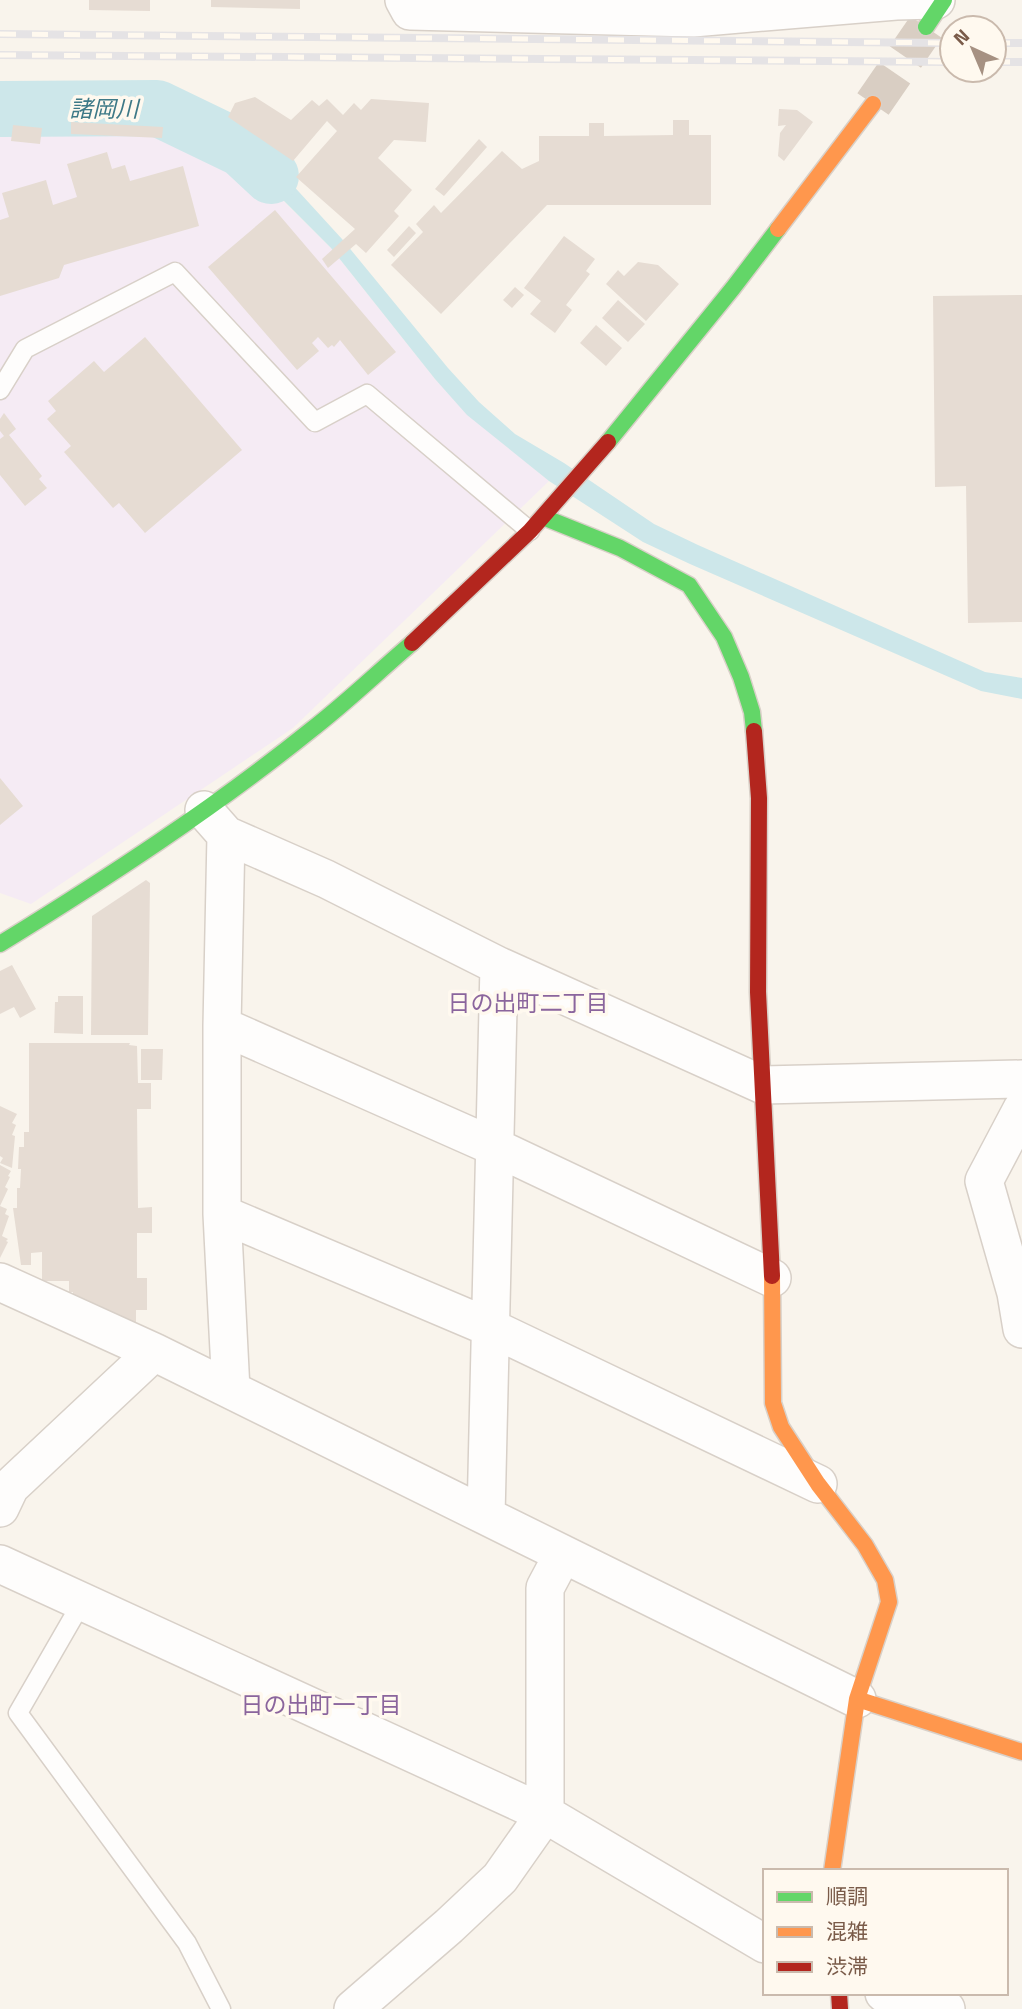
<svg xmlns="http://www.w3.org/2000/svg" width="1022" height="2009" font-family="'Titillium Web','Noto Sans JP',sans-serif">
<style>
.education{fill:#f5ebf4}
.water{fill:#cde7ea}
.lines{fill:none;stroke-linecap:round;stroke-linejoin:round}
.river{stroke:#cde7ea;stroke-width:56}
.building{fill:#e6dcd3}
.secondary-tunnel{stroke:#d9cec3;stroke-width:38;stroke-dasharray:38 19;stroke-linecap:butt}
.lane-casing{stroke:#d8d0c8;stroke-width:21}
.street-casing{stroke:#d8d0c8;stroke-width:40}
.fast-casing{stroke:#d9d0c8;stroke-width:19}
.slow-casing{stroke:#d9d0c8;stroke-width:19}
.jam-casing{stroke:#d9d0c8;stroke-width:19}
.lane{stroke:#fefdfc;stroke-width:18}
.street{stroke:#fefdfc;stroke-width:37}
.fast{stroke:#63d668;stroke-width:16}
.slow{stroke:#ff974d;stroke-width:16}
.jam{stroke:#b3261e;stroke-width:16}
.rail-casing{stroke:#e5e3e5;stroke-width:8}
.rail{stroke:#fff9ef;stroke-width:5;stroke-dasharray:16;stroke-linecap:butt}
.labels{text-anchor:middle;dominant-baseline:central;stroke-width:7;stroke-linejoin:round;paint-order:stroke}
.water-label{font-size:23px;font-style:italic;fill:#3e7987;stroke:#fff9ef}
.neighbourhood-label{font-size:23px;fill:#8b659d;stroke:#fff9ef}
</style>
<rect width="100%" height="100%" fill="#f9f4ec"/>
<!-- education -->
<path class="education" d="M0 118H34L180 132 257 175 331 248 435 379 467 414 549 481 293 728 31 904 0 893Z"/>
<!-- water -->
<path class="water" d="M278 169 342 239 448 368 479 402 515 434 564 463 654 524 698 545 985 672 1022 678V699L981 691 690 564 643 542 549 481 467 415 435 379 331 248 265 182Z"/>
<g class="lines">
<!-- river -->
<path class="river" d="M0 109 157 108 242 149 271 176"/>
</g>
<!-- building -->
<path class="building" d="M89 0H150V11L89 10Z
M211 0H300V9L211 7Z
M255 97 291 120 312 100 319 106 327 99 343 115 354 103 361 110 371 99 429 103 426 142 394 140 378 158 412 190 394 211 399 216 366 253 356 244 328 268 322 259 355 229 296 177 337 131 327 121 293 161 228 117 235 103Z
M779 109 797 110 813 122 784 161 778 156 780 133 786 125 778 126Z
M673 120H689V135H711V205H547L441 314 391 265 423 232 416 224 434 205 441 213 502 151 522 169 539 161V136H589V123H604V136L673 135Z
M71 122 163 127 162 138 71 134Z
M13 125 42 128 40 144 11 141Z
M479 139 487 147 444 196 435 189Z
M107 152 112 169 125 165 130 181 183 166 199 226 64 265 59 278 0 296V220L9 217 2 193 46 180 53 205 77 197 67 164Z
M275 210 396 352 368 375 340 340 334 347 332 345 328 348 318 337 312 343 319 351 297 370 208 267Z
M409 226 416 233 394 257 387 250Z
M564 236 595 259 586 271 590 274 566 305 572 310 555 333 530 314 541 301 524 288Z
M638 262 658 265 679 284 646 321 606 284 618 270 624 276Z
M515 287 524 295 512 308 503 300Z
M1022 295V622L968 623 966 486 935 487 933 296Z
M618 300 645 324 628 342 602 318Z
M596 325 622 348 606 366 580 343Z
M145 337 242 450 145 533 119 503 113 508 64 452 71 446 47 419 56 411 48 401 94 361 104 372Z
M4 413 16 429 9 435 42 476 39 479 47 488 25 506 0 475V439L4 436 0 431V419Z
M0 778 23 806 0 825Z
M146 880 150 883 148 1035H91L92 916Z
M12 965 36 1009 20 1018 14 1007 0 1014V971Z
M58 996H83V1034L54 1033 55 1002H58Z
M29 1043H130L129 1045 137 1046 138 1083H151V1109H137L138 1208 152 1207V1233H137V1278H147V1310H136V1329L73 1305V1292H69V1281H42V1252L31 1253V1265H21L13 1208H17V1188H20L21 1169H18L19 1147H24V1132H29Z
M141 1049H163L162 1080H141Z
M0 1106 17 1114 12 1123 16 1125 12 1135 15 1136 12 1168 0 1163 3 1158 0 1156Z
M0 1165 11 1171 8 1176 10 1177 5 1187 8 1189 0 1206Z
M0 1206 7 1209 5 1214 9 1216 2 1236 8 1239 6 1241 8 1242 0 1258Z"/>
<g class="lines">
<!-- secondary-tunnel -->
<path class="secondary-tunnel" d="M873 104 926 27"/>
<defs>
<path id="lane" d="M0 390 25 349 175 272 315 422 367 394 530 531
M82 1602 18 1713 187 1943 221 2009"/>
<path id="street" d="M404 0 410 11 693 18
M679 0 693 18 896 1 936 0
M204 810 226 835 326 879 499 966 763 1085 1022 1079
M226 835 222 1026V1214L231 1390
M222 1026 495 1147 772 1278
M1022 1109 984 1181 1016 1293 1022 1329
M222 1214 491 1328 818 1484
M0 1282 154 1352 486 1516
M0 1508 10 1487 154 1352
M563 1554 857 1699
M0 1564 545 1814 765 1944
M884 1993 946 2009
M353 2009 449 1926 500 1878 545 1814V1588L563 1554 486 1516 499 966"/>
<path id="fast" d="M926 27 944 0
M608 442 733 288 778 229
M543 517 620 548 689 585 724 637 741 677 752 712 754 731
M0 944C107 878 213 809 311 730 346 703 378 672 412 643"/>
<path id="slow" d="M778 229 873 104
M772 1276 773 1403 781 1427 818 1484 865 1545 885 1580 889 1602 857 1699 832 1871
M857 1699 1022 1752"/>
<path id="jam" d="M412 643 530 531 608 442
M754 731 759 798 758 992 772 1276
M839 1993 840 2009"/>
</defs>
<!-- lane casing -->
<use href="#lane" class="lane-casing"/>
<!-- street casing -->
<use href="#street" class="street-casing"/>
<!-- fast casing -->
<use href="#fast" class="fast-casing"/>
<!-- slow casing -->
<use href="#slow" class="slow-casing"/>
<!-- jam casing -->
<use href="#jam" class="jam-casing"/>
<!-- lane -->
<use href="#lane" class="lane"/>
<!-- street -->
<use href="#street" class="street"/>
<!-- fast -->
<use href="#fast" class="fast"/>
<!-- slow -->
<use href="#slow" class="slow"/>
<!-- jam -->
<use href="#jam" class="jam"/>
<defs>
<path id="rail" d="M0 34 952 43
M994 43H1022
M0 55 952 62
M994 62H1022"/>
</defs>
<!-- rail casing -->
<use href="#rail" class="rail-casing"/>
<!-- rail -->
<use href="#rail" class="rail"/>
</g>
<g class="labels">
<!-- water labels -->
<g class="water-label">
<text x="104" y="108">諸岡川</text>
</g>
<!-- neighbourhood labels -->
<g class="neighbourhood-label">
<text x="528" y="1002">日の出町二丁目</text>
<text x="321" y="1704">日の出町一丁目</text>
</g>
</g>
<!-- legend -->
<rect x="763" y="1869" width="245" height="126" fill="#fff9ef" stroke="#cabaad" stroke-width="2"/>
<rect x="777" y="1892" width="35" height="10" fill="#63d668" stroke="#cabaad" stroke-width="2"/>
<text x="826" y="1904" font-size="21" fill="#7a5b49">順調</text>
<rect x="777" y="1927" width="35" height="10" fill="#ff974d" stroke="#cabaad" stroke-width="2"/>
<text x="826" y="1939" font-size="21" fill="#7a5b49">混雑</text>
<rect x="777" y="1962" width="35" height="10" fill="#b3261e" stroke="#cabaad" stroke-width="2"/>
<text x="826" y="1974" font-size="21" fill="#7a5b49">渋滞</text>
<!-- north arrow -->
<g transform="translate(973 49) rotate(316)"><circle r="33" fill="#fff9ef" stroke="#cabaad" stroke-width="2"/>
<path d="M0-5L12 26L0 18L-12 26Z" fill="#a69182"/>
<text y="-10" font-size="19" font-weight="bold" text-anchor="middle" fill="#7a5b49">N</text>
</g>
</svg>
